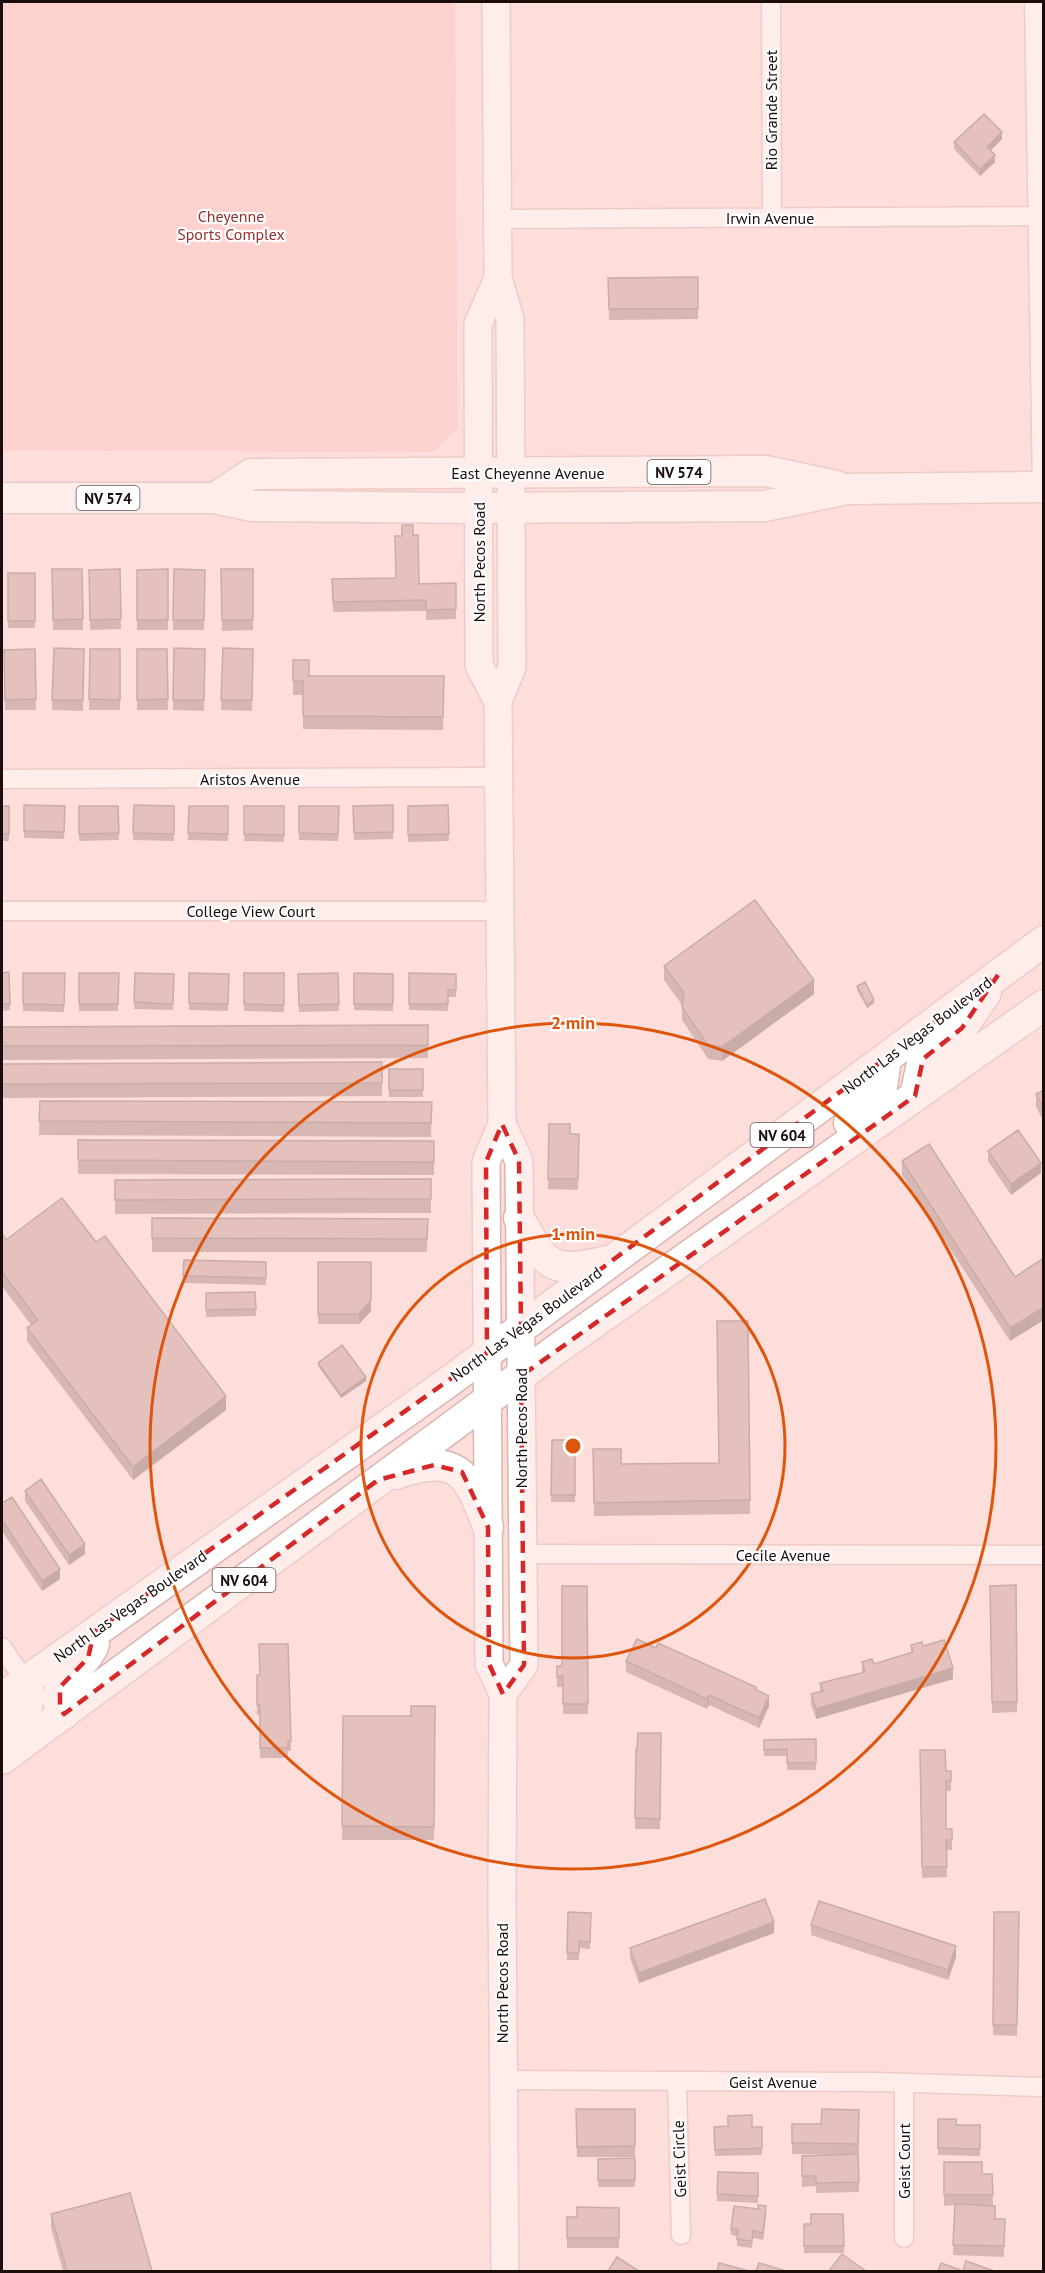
<svg xmlns="http://www.w3.org/2000/svg" width="1045" height="2273" font-family="'PT Sans',sans-serif">
<style>
.green{fill:#fcc4be}
.lines{fill:none;stroke-linecap:round;stroke-linejoin:round}
.street-casing{stroke:#dcb4b0;stroke-width:21}
.secondary-casing{stroke:#dcb4b0;stroke-width:30}
.primary-casing{stroke:#dcb4b0;stroke-width:33}
.street{stroke:#fff;stroke-width:18}
.secondary{stroke:#fff;stroke-width:27}
.primary{stroke:#fff;stroke-width:30}
.wall{fill:#a98884}
.shaded-wall{fill:#8a6f6c}
.building{fill:#c59e9a;stroke:#8a6f6c;stroke-width:1.5}
.marked{fill:none;stroke:#d62828;stroke-width:4.5;stroke-dasharray:12 8;stroke-linejoin:round}
.ring{fill:none;stroke:#de550c;stroke-width:3}
.labels{text-anchor:middle;dominant-baseline:central;stroke-width:4.5;stroke-linejoin:round;paint-order:stroke}
.shield{fill:#fff;stroke:#5f5654;stroke-width:1.5}
.shield-label{font-size:15px;font-weight:bold;fill:#1a0d0b}
.street-label{font-size:16px;fill:#1a0d0b;stroke:#fff}
.park-label{font-size:16px;fill:#962e2c;stroke:#fff}
.centre{fill:#de550c;stroke:#fff;stroke-width:3}
.ring-label{font-size:18px;text-anchor:middle;font-weight:bold;fill:#de550c;stroke:#fff;stroke-width:4.5;stroke-linejoin:round;paint-order:stroke}
</style>
<rect width="100%" height="100%" fill="#fededa"/>
<!-- green -->
<path class="green" d="M2 2H455L458 427 433 452 2 450Z"/>
<g class="lines">
<defs>
<path id="street" d="M771 2 772 218
M1034 2 1042 487
M497 219 1044 216
M2 779 499 777
M2 911H500
M522 1554 1044 1555
M2 1647 25 1681
M503 2080 875 2082 1044 2087
M677 2082 681 2235
M904 2084V2238"/>
<path id="secondary" d="M496 2 498 278 510 319 512 667 498 702 502 1124 486 1162 489 1664 503 1694 502 1896 505 2272
M498 278 478 324 479 665 498 702
M502 1124 519 1161 524 1665 503 1694"/>
<path id="primary" d="M2 498H215L252 506 479 508 765 506 847 489 1044 487
M215 498 251 474 766 471 836 486
M915 1096 923 1059 962 1028 986 993
M849 1123 881 1094 886 1058
M519 1218C545 1266 551 1275 607 1261
M395 1474C457 1452 468 1472 488 1527
M2 1698 447 1383 1044 941
M64 1714C43 1685 86 1669 94 1644
M2 1733C18 1720 38 1703 25 1681
M2 1759 557 1349 1044 1005"/>
</defs>
<!-- street casing -->
<use href="#street" class="street-casing"/>
<!-- secondary casing -->
<use href="#secondary" class="secondary-casing"/>
<!-- primary casing -->
<use href="#primary" class="primary-casing"/>
<!-- street -->
<use href="#street" class="street"/>
<!-- secondary -->
<use href="#secondary" class="secondary"/>
<!-- primary -->
<use href="#primary" class="primary"/>
</g>
<!-- wall -->
<path class="wall" d="M1002 139 990 151 995 162 980 176 954 149V142Z
M698 277V319L609 320 608 278Z
M413 535 419 584 456 583V619L426 620V611L333 612 332 579 396 578Z
M52 569H82L83 630H53Z
M120 569 121 629 90 630 89 570Z
M168 569V630H137V570Z
M174 569 205 570 204 630H173Z
M221 569H253V630L222 631Z
M8 573H35V628H8Z
M54 648 84 649 83 711 52 710Z
M174 648 205 649 204 711 173 710Z
M223 648 253 649 252 711 221 710Z
M35 649 36 710H5L4 650Z
M90 649H120V710H89Z
M137 649H167L168 710H137Z
M293 660 309 676H444L443 730 303 729V695H293Z
M24 805 65 806 64 839 24 838Z
M134 805 174 806V841L133 840Z
M393 805V839L354 840 353 806Z
M448 805 449 841 408 842V806Z
M2 806H9V841H2Z
M79 806H118L119 840 79 841Z
M189 806H228V841L188 840Z
M244 806H284V842L244 841Z
M299 806H339L338 841 299 840Z
M664 966 814 994 722 1061 708 1059 682 1020V1005L664 980Z
M9 972 10 1010 2 1011V973Z
M23 973H65L64 1012 23 1011Z
M79 973H119L118 1011H79Z
M135 973 174 974 173 1010 134 1009Z
M189 973 229 974 228 1011 189 1010Z
M244 973H284V1012L244 1011Z
M338 973 339 1011 299 1012 298 974Z
M354 973 393 974V1011L354 1010Z
M409 973 456 974V997H448V1011L409 1010Z
M857 986 874 1003 867 1008 857 990Z
M428 1025V1058L2 1060V1027Z
M382 1062V1096L2 1098V1064Z
M389 1069H423V1097H389Z
M1044 1090V1122L1036 1107V1094Z
M40 1101 432 1102 431 1137 39 1135Z
M549 1124 570 1134H579L578 1190 548 1189Z
M78 1140 434 1141V1175L78 1174Z
M988 1151 1041 1173 1011 1195 988 1161Z
M902 1161 1015 1277 1010 1341 902 1175Z
M431 1179V1213L115 1214V1180Z
M152 1218 428 1219 427 1252H152Z
M2 1233 6 1240 96 1242 226 1410 133 1480 27 1341V1328L31 1325 2 1286Z
M184 1260 266 1262V1285L183 1283Z
M318 1262 371 1311 359 1324H318Z
M255 1292 256 1316 206 1317V1293Z
M748 1321 750 1514 594 1516 593 1449 621 1464 719 1463Z
M318 1363 366 1381 341 1398 318 1366Z
M552 1440H575V1502H551Z
M25 1491 85 1554 69 1565 25 1501Z
M2 1503 60 1579 42 1591 2 1531Z
M1016 1585 1017 1712 992 1713 990 1586Z
M587 1586 588 1714H563V1687H557V1676L562 1666Z
M911 1645 923 1646 953 1679 816 1719 811 1704V1694L820 1692V1683L862 1673V1662L874 1664 911 1653Z
M656 1648 756 1690 769 1706 759 1728 709 1705 707 1709 626 1672V1661Z
M257 1685 291 1741V1751H288V1758H260V1715H257Z
M435 1706 434 1840H342L343 1716H411Z
M661 1733 660 1829H635L636 1749H637Z
M816 1739V1770H787V1756H764V1740Z
M920 1750 946 1771H951V1791H946V1829H952V1850H946L947 1877 922 1878Z
M568 1912 591 1913 590 1949 579 1948V1960H567Z
M994 1912H1019L1017 2036 993 2035Z
M811 1925 956 1957 948 1980 811 1935Z
M774 1933 639 1983 630 1958V1948Z
M576 2109H635V2157H577Z
M859 2110V2192L816 2193V2186L802 2187V2156L851 2155 792 2154V2124H821Z
M938 2119 956 2125H980V2156L938 2155Z
M714 2127H762V2155L715 2156Z
M635 2158V2187H598V2159Z
M944 2162 982 2174H992L993 2205H981L995 2219H1005L1004 2257 953 2255 955 2205 944 2206Z
M718 2172 758 2173V2203L717 2201Z
M619 2208V2248H567V2217H577Z
M766 2213 763 2240 753 2238 752 2248 737 2246V2236L731 2235V2229Z
M51 2214 152 2271H63L51 2228Z
M843 2214 844 2253H804V2224H811Z"/>
<!-- shaded-wall -->
<path class="shaded-wall" d="M1002 132V139L987 154V147Z
M995 155V162L980 176V169Z
M814 980V994L722 1061V1047Z
M874 1000V1003L867 1008V1005Z
M1041 1163V1173L1011 1195V1184Z
M371 1300V1311L359 1324V1314Z
M1044 1307V1320L1010 1341V1328Z
M366 1377V1381L341 1398V1395Z
M226 1396V1410L133 1480V1467Z
M85 1544V1554L69 1565V1555Z
M60 1569V1579L42 1591V1581Z
M953 1668V1679L816 1719V1709Z
M709 1695V1705L707 1709V1699Z
M769 1696V1706L759 1728V1718Z
M774 1922V1933L639 1983V1973Z
M956 1946V1957L948 1980V1970Z
M766 2206V2213L763 2240V2233Z"/>
<!-- building -->
<path class="building" d="M984 114 1002 132 987 147 995 155 980 169 954 142Z
M698 277V309H609L608 278Z
M402 525H413V535H418L419 584 456 583V609L426 610V600L333 602 332 579 396 578 395 536H402Z
M52 569H82L83 619 53 620Z
M120 569 121 619 90 620 89 570Z
M168 569V620H137V570Z
M174 569 205 570 204 620H173Z
M221 569H253V620H222Z
M8 573H35V621H8Z
M54 648 84 649 83 700H52Z
M174 648 205 649 204 700H173Z
M223 648 253 649 252 700H221Z
M35 649 36 699 5 700 4 650Z
M90 649H120V700L89 699Z
M137 649H167L168 699 137 700Z
M293 660H309V676H444L443 717 303 716V681H293Z
M24 805 65 806 64 832 24 831Z
M134 805 174 806V834L133 833Z
M393 805V832L354 833 353 806Z
M448 805 449 834 408 835V806Z
M2 806H9V834H2Z
M79 806H118L119 833 79 834Z
M189 806H228V834L188 833Z
M244 806H284V835L244 834Z
M299 806H339L338 834 299 833Z
M755 900 814 980 722 1047 708 1045 682 1007 684 993 664 966Z
M9 972 10 1004H2V973Z
M23 973H65L64 1005 23 1004Z
M79 973H119L118 1004H79Z
M135 973 174 974 173 1004 134 1002Z
M189 973 229 974 228 1004 189 1003Z
M244 973H284V1005L244 1004Z
M338 973 339 1004 299 1005 298 974Z
M354 973 393 974V1004H354Z
M409 973 456 974V990H448V1004H409Z
M865 982 874 1000 867 1005 857 986Z
M428 1025V1045L2 1046V1027Z
M382 1062V1083L2 1084V1064Z
M389 1069H423V1090H389Z
M1044 1090V1108L1036 1094Z
M40 1101 432 1102 431 1123 39 1121Z
M549 1124H570V1134H579L578 1179H548Z
M1018 1130 1041 1163 1011 1184 988 1151Z
M78 1140 434 1141V1162L78 1160Z
M929 1144 1015 1277 1044 1258V1307L1010 1328 902 1161Z
M431 1179V1199L115 1200V1180Z
M62 1198 96 1242 105 1236 226 1396 133 1467 27 1328 38 1320 2 1272V1233L6 1240Z
M152 1218 428 1219 427 1239 152 1238Z
M184 1260 266 1262V1278L183 1276Z
M318 1262H371V1300L359 1314H318Z
M255 1292 256 1309 206 1310V1293Z
M717 1321H748L750 1500 594 1503 593 1449H621V1464L719 1463Z
M342 1345 366 1377 341 1395 318 1363Z
M552 1440H575V1495H551Z
M41 1479 85 1544 69 1555 25 1491Z
M12 1497 60 1569 42 1581 2 1520V1503Z
M1016 1585 1017 1702H992L990 1586Z
M562 1586H587L588 1704H563V1676L557 1677V1666H562Z
M637 1639 656 1648 658 1643 756 1687 755 1689 769 1696 759 1718 709 1695 707 1699 626 1661Z
M944 1640 953 1668 816 1709 811 1694 823 1691 820 1683 865 1672 862 1662 872 1659 874 1664 913 1652 911 1645 922 1642 923 1646Z
M259 1644H288L291 1741H288V1748H260V1705H257V1675H260Z
M411 1706H435L434 1827 342 1826 343 1716H411Z
M638 1733H661L660 1819 635 1818 636 1749H637Z
M816 1739V1763H787V1749L764 1750V1740Z
M920 1750H945L946 1771H951V1781H946V1829H952V1840H946L947 1867H922Z
M765 1899 774 1922 639 1973 630 1948Z
M819 1901 956 1946 948 1970 811 1925Z
M568 1912 591 1913 590 1942 579 1941V1953H567Z
M994 1912H1019L1017 2025H993Z
M576 2109H635V2146L577 2147Z
M822 2109 859 2110 858 2144 792 2143V2124H821Z
M752 2115V2127H762V2148L715 2150 714 2127 728 2126V2116Z
M938 2119H956V2125H980V2149L938 2148Z
M858 2154 859 2182 816 2183V2176H802V2156Z
M635 2158V2180H598V2159Z
M944 2162H982V2174H992L993 2195H944Z
M718 2172 758 2173V2196L717 2194Z
M130 2193 152 2271H67L51 2214Z
M955 2204 995 2206V2219H1005L1004 2246 953 2245Z
M758 2205 766 2206 763 2233 753 2231 752 2241 737 2239 738 2229H731L734 2206 758 2209Z
M577 2207 619 2208V2238H567V2217H577Z
M811 2214H843L844 2246H804V2224H811Z
M842 2254 866 2271H829Z
M617 2257 639 2271H608Z
M966 2261 994 2271H938L941 2263 963 2271Z
M719 2263 749 2271H717Z
M759 2263 783 2270V2271H756Z"/>
<!-- marked area -->
<path d="M0 0H1045V2273H0ZM998 975 962 1028 923 1059 915 1096 521 1376 524 1665 503 1694 489 1664 488 1527 462 1472 434 1465 378 1480 64 1714 60 1708V1687L88 1658 94 1632 487 1353 486 1162 502 1124 519 1161 521 1328Z" fill="#fededa" fill-opacity=".55" fill-rule="evenodd"/>
<path class="marked" d="M998 975 962 1028 923 1059 915 1096 521 1376 524 1665 503 1694 489 1664 488 1527 462 1472 434 1465 378 1480 64 1714 60 1708V1687L88 1658 94 1632 487 1353 486 1162 502 1124 519 1161 521 1328Z"/>
<!-- distance rings -->
<g class="ring">
<circle cx="573" cy="1446" r="212"/>
<circle cx="573" cy="1446" r="423"/>
</g>
<g class="labels">
<!-- shield labels -->
<g class="shield">
<rect x="647.5" y="460" width="63" height="24" rx="4.5"/>
<rect x="76.5" y="486" width="63" height="24" rx="4.5"/>
<rect x="750.5" y="1123" width="63" height="24" rx="4.5"/>
<rect x="212.5" y="1568" width="63" height="24" rx="4.5"/>
</g>
<g class="shield-label">
<text x="679" y="472">NV 574</text>
<text x="108" y="498">NV 574</text>
<text x="782" y="1135">NV 604</text>
<text x="244" y="1580">NV 604</text>
</g>
<!-- street labels -->
<g class="street-label">
<text transform="translate(771 110) rotate(-90)">Rio Grande Street</text>
<text x="770" y="218">Irwin Avenue</text>
<text x="528" y="473">East Cheyenne Avenue</text>
<text transform="translate(479 562) rotate(-90)">North Pecos Road</text>
<text x="250" y="779">Aristos Avenue</text>
<text x="251" y="911">College View Court</text>
<text transform="translate(917 1035) rotate(-37)">North Las Vegas Boulevard</text>
<text transform="translate(526 1324) rotate(-36)">North Las Vegas Boulevard</text>
<text transform="translate(521 1428) rotate(-90)">North Pecos Road</text>
<text x="783" y="1555">Cecile Avenue</text>
<text transform="translate(130 1606) rotate(-35)">North Las Vegas Boulevard</text>
<text transform="translate(502 1983) rotate(-90)">North Pecos Road</text>
<text x="773" y="2082">Geist Avenue</text>
<text transform="translate(679 2159) rotate(-92)">Geist Circle</text>
<text transform="translate(904 2161) rotate(-90)">Geist Court</text>
</g>
<!-- park labels -->
<g class="park-label">
<text x="231" y="216">Cheyenne<tspan x="231" dy="18">Sports Complex</tspan></text>
</g>
</g>
<circle cx="573" cy="1446" r="9" class="centre"/>
<g class="ring-label">
<text x="573" y="1029">2 min</text>
<text x="573" y="1240">1 min</text>
</g>
<!-- border -->
<rect width="1045" height="2273" fill="none" stroke="#1a0d0b" stroke-width="6"/>
</svg>
